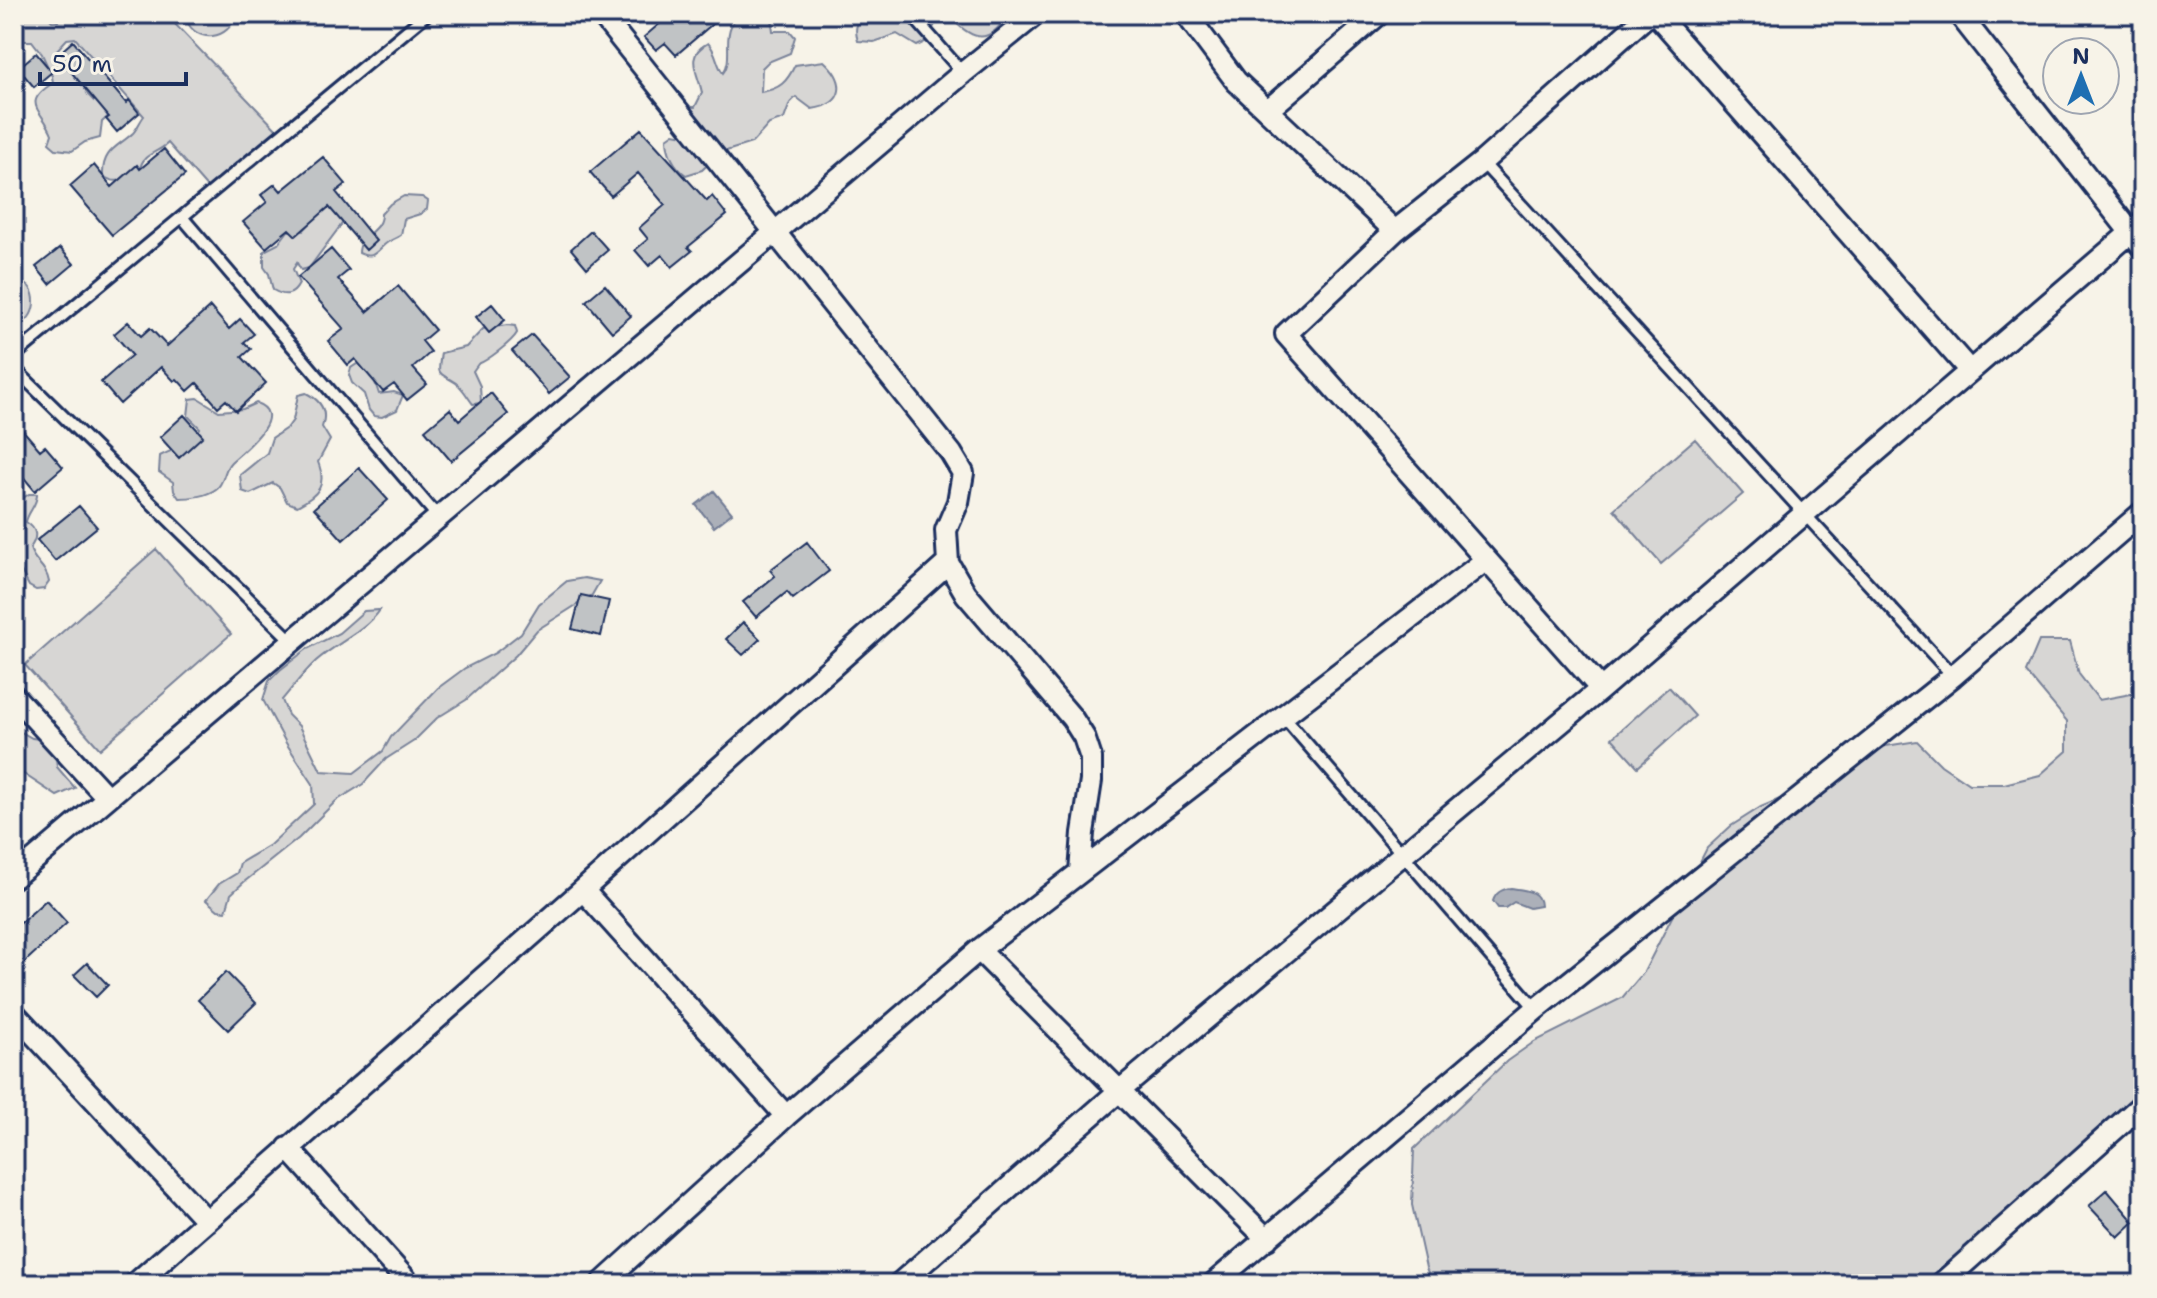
<svg xmlns="http://www.w3.org/2000/svg" width="2157" height="1298" font-family="'Shantell Sans',sans-serif">
<style>
.green{fill:#d7d6d4;stroke:#798299;stroke-width:2}
.water{fill:#acb0b9;stroke:#727c95;stroke-width:2}
.building{fill:#c0c3c5;stroke:#1b2f5e;stroke-width:2}
.lines{fill:none;stroke-linecap:round;stroke-linejoin:round}
.lane-casing{stroke:#1b2f5e;stroke-width:16}
.street-casing{stroke:#1b2f5e;stroke-width:26}
.lane{stroke:#f7f3e8;stroke-width:10}
.street{stroke:#f7f3e8;stroke-width:20}
</style>
<rect width="100%" height="100%" fill="#f7f3e8"/>
<filter id="ink" filterUnits="userSpaceOnUse"><feTurbulence type="fractalNoise" baseFrequency=".0125" numOctaves="2"/><feDisplacementMap in="SourceGraphic" scale="16" xChannelSelector="R" yChannelSelector="G"/><feConvolveMatrix kernelMatrix="1 2 1 2 8 2 1 2 1" color-interpolation-filters="sRGB"/></filter>
<g filter="url(#ink)">
<!-- green -->
<path class="green" d="M19 14H46L52 21H58L53 14H236C230 40 196 45 186 19L180 16 172 21 280 133 210 191 168 143C157 154 142 153 140 170 128 179 117 186 103 176 102 150 118 147 133 133 137 129 140 121 144 116L75 38 67 39 55 52 81 80 88 95 94 101 102 98 114 111 102 122 100 138 85 142 72 151 56 149 49 143 52 134C42 109 20 104 53 83L52 76 42 54 32 41H14V20Z
M737 14H781L772 23 773 31H790L795 37 790 53 768 62 762 68 761 92C780 89 787 82 795 65L824 61C846 81 846 104 812 109L796 97 790 103 784 119 769 124 752 143 720 153 702 170 686 175C674 167 667 152 667 138L674 133 693 137 686 107H695L702 93C699 74 683 56 708 43 717 52 716 64 723 73 733 60 724 41 731 26 733 22 736 18 737 14Z
M866 14H1005L1006 17C989 44 974 41 953 20L937 21 925 42 917 46 897 34 874 42 858 41C854 29 856 21 866 14Z
M404 196 422 197 428 201 427 209 420 214 404 219 401 235C397 238 393 239 388 242 377 249 375 261 359 253 359 233 381 233 381 214L390 204Z
M328 204 344 221 309 268 301 270 297 263 293 269 299 284C293 296 285 297 273 290L269 274 264 267V251L278 244 288 231H303Z
M14 281C18 283 23 283 27 285 39 293 36 325 14 324Z
M507 325 515 326 517 333C512 342 487 361 478 364L473 371 480 386 481 403 473 404C468 398 463 388 456 383 438 371 437 378 441 353L466 347 483 329Z
M378 350 371 371 379 394 394 392 403 395 397 410 382 417 374 416 369 410 364 394 352 383 349 375 351 368Z
M306 393C320 400 328 411 322 427L330 440 318 462C327 485 319 495 297 506L287 502 280 488 273 483 250 494 242 491 240 475 267 453 272 438 288 427 293 420 298 395Z
M198 398 219 411 243 409 256 403C290 415 243 451 231 462 223 470 225 483 216 489 207 496 190 498 179 498L174 491 173 482 159 472 160 456C175 448 192 446 200 428L188 416 190 399Z
M1695 439 1743 494 1661 564 1614 509Z
M29 494H37C37 506 28 511 26 522 37 529 38 537 30 548 33 562 46 565 49 582L44 589 36 590 29 586 21 571 14 568V504Z
M156 549 231 634 100 749 25 665Z
M584 578 600 581 592 595 537 630 516 655 466 700 437 718 414 741 386 759 363 784 336 801 299 838 244 882 231 894 226 911 218 910 206 900 219 884 237 873 240 863 270 845 314 804 313 784 286 743 263 700 269 681 280 670 307 649 339 633 364 611 380 610C365 632 336 643 316 661 304 672 293 687 282 700L288 715 299 726 321 771 354 773 383 751 391 737 438 688 465 668 495 653 521 633 539 604 567 581Z
M2039 641H2070L2079 674 2099 700 2131 694 2143 687V1090L1927 1284H1433L1426 1268 1412 1205 1414 1149 1507 1061 1534 1042 1622 998 1644 972 1707 848 1731 826 1761 807 1827 779 1886 746 1917 741 1941 765 1969 784H2004L2040 775 2067 751V721L2026 672Z
M1669 687 1695 716 1638 767 1612 738Z
M14 728 32 738 54 741 57 767 75 788 57 796 19 771H14Z"/>
<!-- water -->
<path class="water" d="M714 491 732 513 714 527 696 505Z
M1511 888C1524 890 1540 890 1540 906L1529 908 1514 902 1505 908H1498L1493 901C1496 892 1502 889 1511 888Z"/>
<!-- building -->
<path class="building" d="M671 14H724L676 55 665 43 656 50 644 37Z
M73 41 126 103 129 100 139 113 117 132 106 119 109 117 57 55Z
M36 53 52 72 34 87 18 68Z
M641 129 707 201 712 196 727 215 688 247 692 251 672 267 662 255 649 266 635 250 648 239 639 228 665 205 638 173 611 196 590 172Z
M164 149 185 175 112 235 70 186 94 165 112 187 137 165 140 169Z
M323 157 346 184 336 192 376 241 366 250 329 207 296 236 289 229 266 248 243 222 267 202 261 195 275 184 281 191Z
M591 231 608 250 587 268 571 249Z
M60 248 74 264 50 284 36 267Z
M331 249 349 270 338 279 367 312 398 286 435 330 422 341 431 352 413 368 427 384 407 400 394 384 383 392 355 359 348 365 328 341 344 329 298 277Z
M605 285 631 316 612 332 586 301Z
M492 304 505 320 489 333 476 317Z
M210 307 229 329 240 319 254 334 244 342 251 349 242 357 266 383 236 411 226 400 218 407 197 383 188 391 177 379 174 381 161 367 120 404 101 382 132 355 114 334 128 322 141 336 150 328 167 346Z
M532 335 570 377 549 394 512 351Z
M491 393 508 414 451 461 425 430 450 409 459 420Z
M184 415 203 436 179 458 160 437Z
M14 420 40 450 45 446 63 467 35 491 14 466Z
M359 468 388 500 343 540 314 508Z
M79 506 97 527 55 561 37 540Z
M807 542 829 571 793 599 787 592 756 617 743 602 775 576 770 570Z
M581 595 609 601 601 636 572 629Z
M743 622 760 639 743 655 726 639Z
M46 900 67 923 14 972V929Z
M87 963 108 985 96 997 74 975Z
M226 972 256 1003 228 1030 198 1000Z
M2107 1190 2134 1222 2118 1237 2089 1206Z"/>
<g class="lines">
<defs>
<path id="lane" d="M911 14 963 73
M1482 162 1953 676
M182 217 438 517
M14 356 427 14
M14 368 292 641
M1283 716 1536 1009"/>
<path id="street" d="M601 14 951 453 963 473 958 502 946 530 948 563 966 594 1072 718 1084 737 1091 758V781L1083 833 1080 872
M1186 14 1236 81 1395 231
M1656 14 1970 371
M1959 14 2143 248
M1268 110 1379 14
M1601 689 1286 334 1395 231 1482 162 1649 14
M14 696 107 797
M14 877 963 73 1036 14
M583 890 786 1116
M979 950 1267 1239
M14 1013 207 1221
M288 1148 410 1284
M135 1284 583 890 948 563
M601 1284 786 1116 979 950 1486 560
M899 1284 1118 1092 1601 689 2143 222
M1213 1284 1536 1009 1953 676 2143 512
M1941 1284 2143 1104"/>
</defs>
<!-- lane casing -->
<use href="#lane" class="lane-casing"/>
<!-- street casing -->
<use href="#street" class="street-casing"/>
<!-- lane -->
<use href="#lane" class="lane"/>
<!-- street -->
<use href="#street" class="street"/>
</g>
</g>
<!-- margin -->
<rect width="2157" height="1298" fill="none" stroke="#f7f3e8" stroke-width="48"/>
<rect x="24" y="24" width="2109" height="1250" fill="none" stroke="#1b2f5e" stroke-width="3" filter="url(#ink)"/>
<!-- north arrow -->
<g transform="translate(2081 76)"><circle r="38" fill="#f7f3e8" stroke="#9fa5b1" stroke-width="2"/>
<path d="M0-6L14 30L0 20L-14 30Z" fill="#1f6fb2"/>
<text y="-12" font-size="22" font-weight="bold" text-anchor="middle" fill="#1b2f5e">N</text>
</g>
<!-- scale -->
<path d="M40 72v12h146v-12" fill="none" stroke="#1b2f5e" stroke-width="4"/>
<text x="52" y="72" font-size="24" fill="#1b2f5e" stroke="#f7f3e8" stroke-width="6" paint-order="stroke">50 m</text>
</svg>
